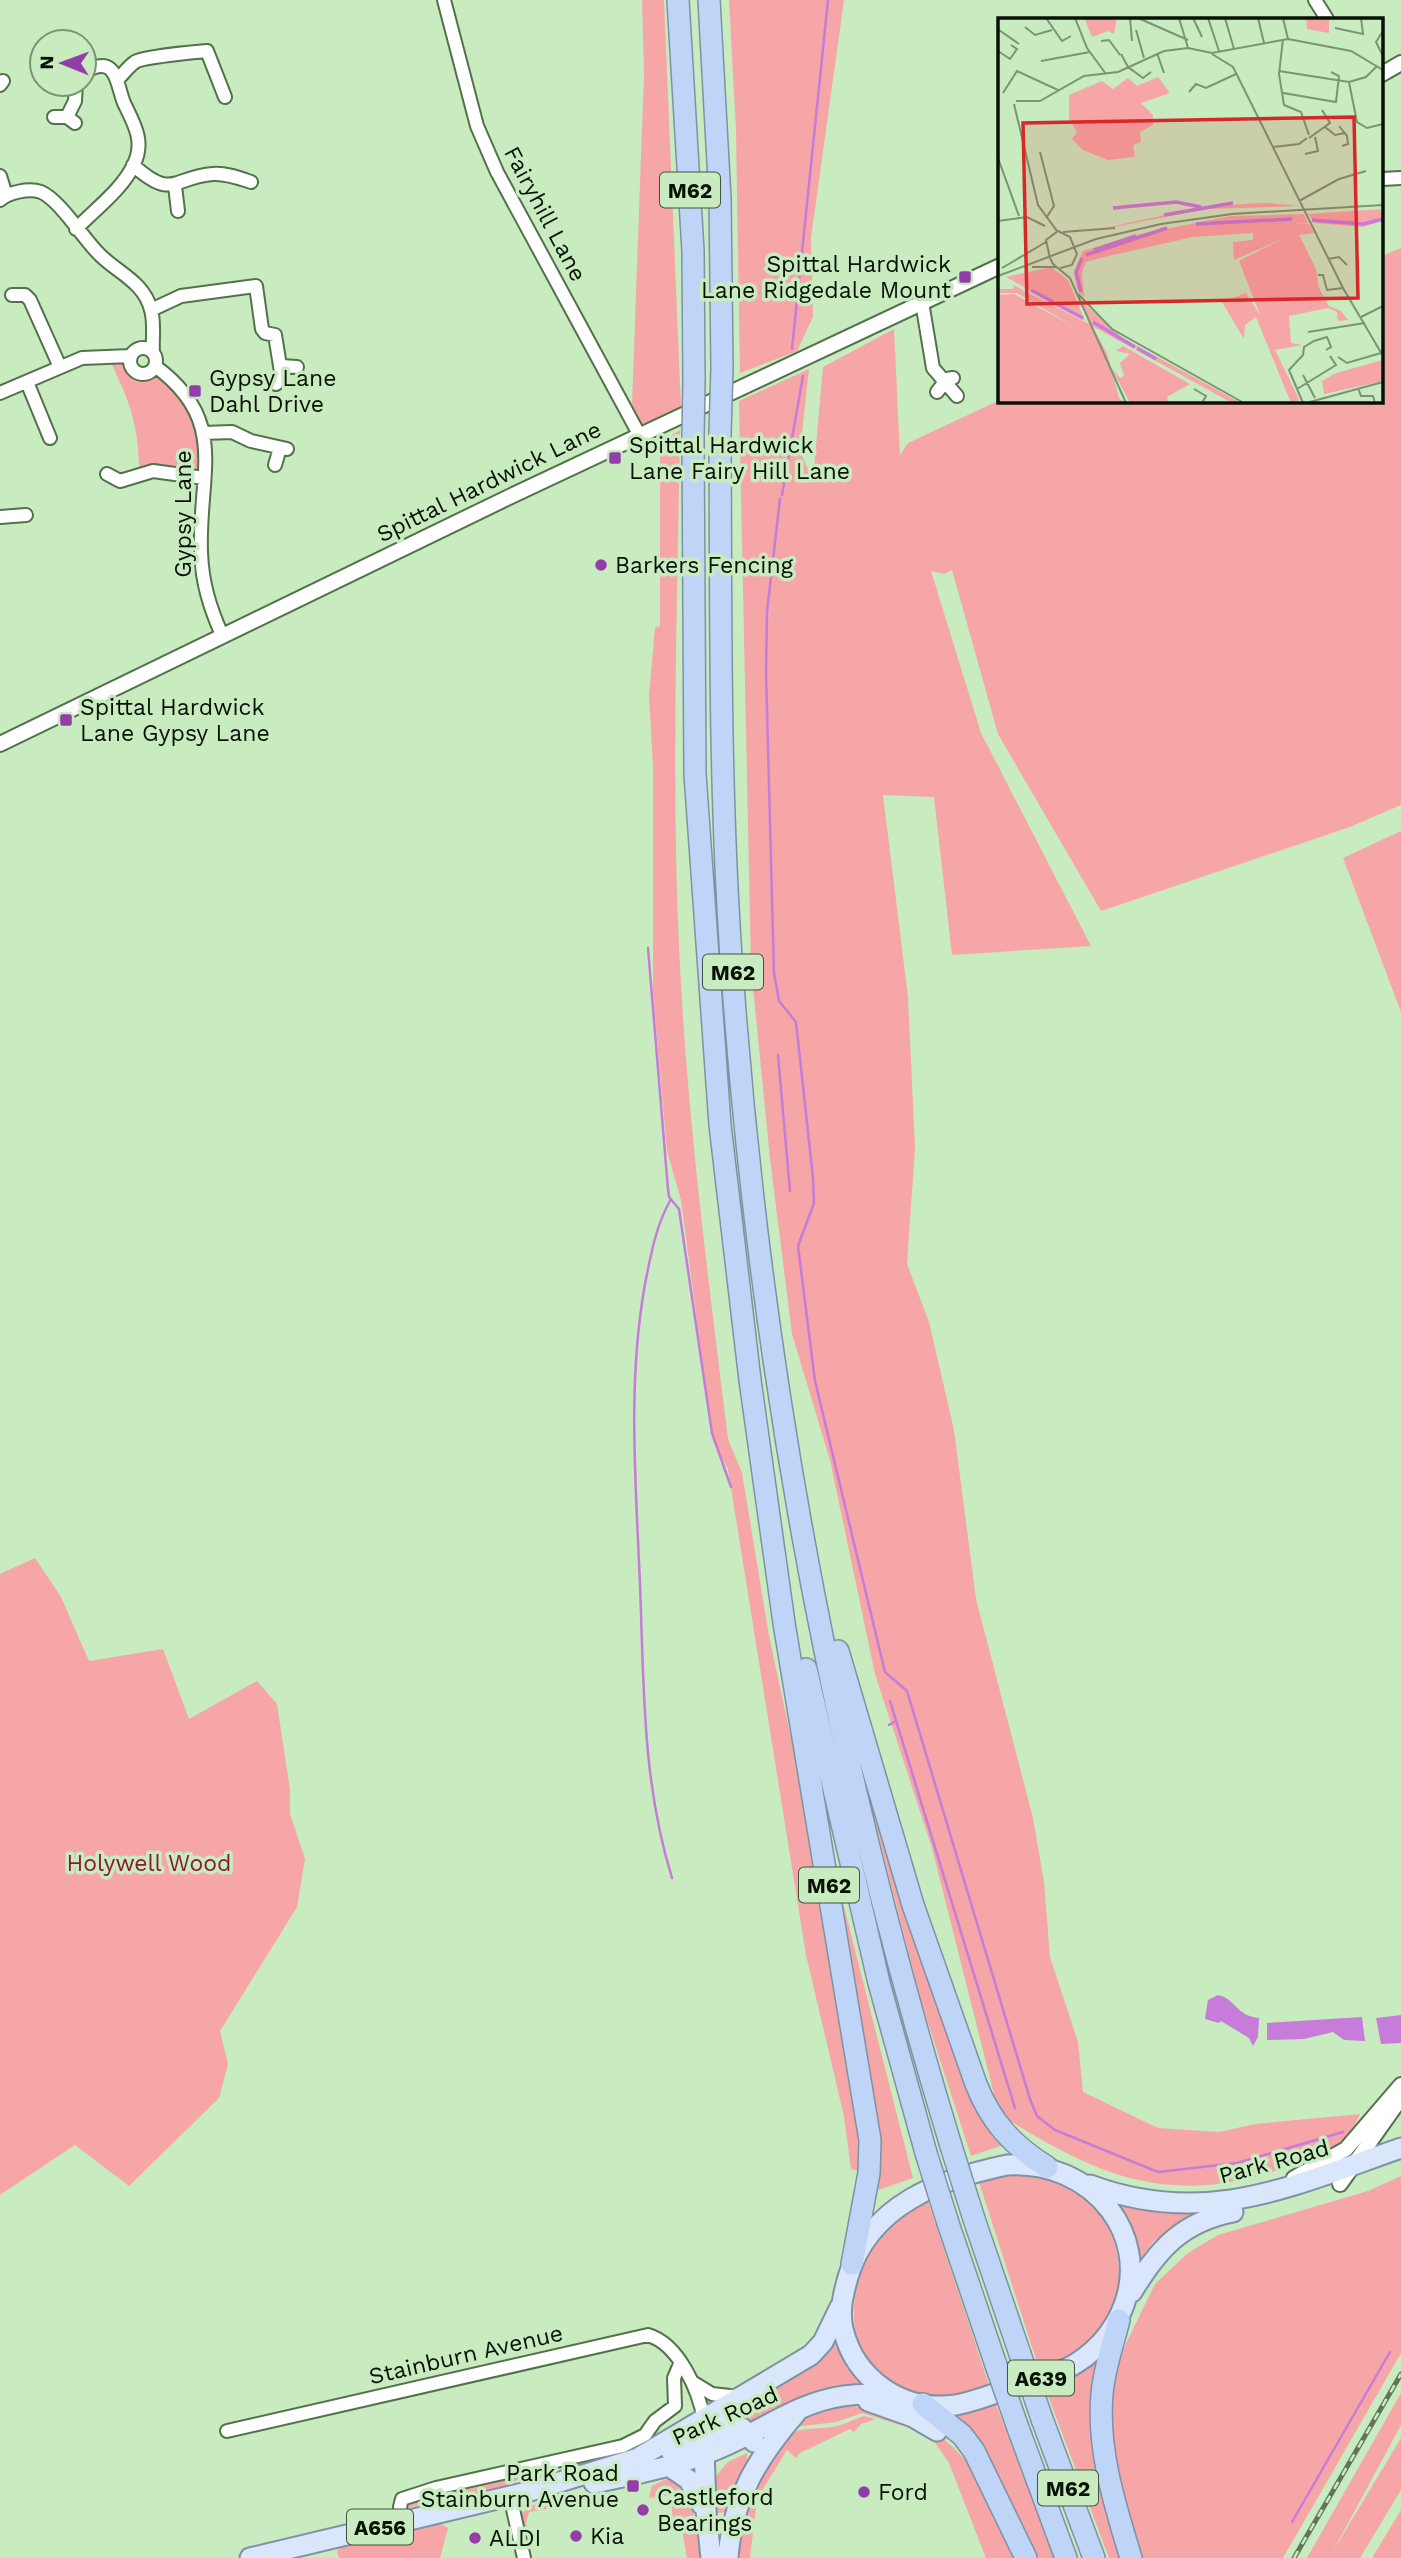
<svg xmlns="http://www.w3.org/2000/svg" width="1401" height="2558" font-family="'Work Sans',sans-serif">
<style>
.green{fill:#f6a6a6}
.water{fill:#c67cd8}
.lines{fill:none;stroke-linecap:round;stroke-linejoin:round}
.stream{stroke:#c67cd8;stroke-width:2.5}
.minor-casing{stroke:#53714b;stroke-width:16}
.tertiary-casing{stroke:#53714b;stroke-width:18}
.primary-casing{stroke:#7f91a3;stroke-width:23}
.motorway-casing{stroke:#7f91a3;stroke-width:24}
.minor{stroke:#fff;stroke-width:12}
.tertiary{stroke:#fff;stroke-width:14}
.primary{stroke:#d9e6fb;stroke-width:19}
.motorway{stroke:#bfd5f8;stroke-width:21}
.rail-casing{stroke:#60765b;stroke-width:5}
.rail{stroke:#c8ebc0;stroke-width:2.5;stroke-dasharray:8;stroke-linecap:butt}
.motorway-bridge-casing{stroke:#7f91a3;stroke-width:24;stroke-linecap:butt}
.motorway-bridge{stroke:#bfd5f8;stroke-width:21}
.poi-dot{fill:#943da9;stroke:#c8ebc0;stroke-width:2.5}
.labels{text-anchor:middle;dominant-baseline:central;stroke-width:7;stroke-linejoin:round;paint-order:stroke}
.shield{fill:#c8ebc0;stroke:#41533d;stroke-width:2}
.shield-label{font-size:21px;font-weight:bold;fill:#071205}
.street-label{font-size:23px;fill:#071205;stroke:#c8ebc0}
.poi-label{font-size:23px;fill:#071205;stroke:#c8ebc0;text-anchor:start}
.park-label{font-size:23px;fill:#8b1b2b;stroke:#c8ebc0}
.inset-river{fill:none;stroke:#c67cd8;stroke-width:3.5}
.inset-road{fill:none;stroke:#7b9475;stroke-width:2}
.view{fill:#d62828;fill-opacity:0.15;stroke:#d62828;stroke-width:3.5}
.inset-edge{fill:none;stroke:#071205;stroke-width:3.5}
</style>
<rect width="100%" height="100%" fill="#c8ebc0"/>
<!-- green -->
<path class="green" d="M642 0H664L681 409 641 430 632 404 644 74Z
M729 0H844L811 238 813 317 797 351 740 373 736 130Z
M1401 248V805L1350 827 1101 911 998 734 952 570 944 574 931 571 981 733 1091 946 952 955 934 797 883 795 908 997 915 1148 907 1264 929 1322 954 1430 976 1599 1033 1818 1044 1882 1050 1957 1078 2042 1083 2092 1158 2128 1219 2132 1255 2124 1360 2114C1346 2146 1322 2156 1291 2166 1170 2208 1102 2179 999 2114L932 1848 875 1674 830 1460 792 1334 770 1159 751 967 739 401 809 369 800 452 813 479 823 367 894 329 900 455 908 443 1000 400 1382 401V256Z
M107 355 130 362C134 375 146 377 155 366L199 420 205 475 178 468 139 466C138 420 127 395 107 355Z
M680 430C677 620 670 811 682 1001 691 1148 710 1293 728 1439L742 1473 769 1636 805 1803 857 2118 860 2171 851 2169 844 2116 806 1955 728 1469 713 1442 681 1200 667 1151 653 992V766L649 696 655 628 660 626V442Z
M1401 831V1012L1343 858Z
M35 1558 61 1597 89 1661 163 1649 189 1719 257 1681 277 1704 290 1790V1814L305 1859 297 1907 220 2031 228 2064 219 2098 129 2186 75 2145 0 2195V1574Z
M855 1742 923 1962 979 2116 1003 2145 971 2156 920 1998Z
M827 1840 913 2178 878 2190 877 2141Z
M1014 2174C1032 2178 1056 2179 1072 2189 1128 2225 1135 2300 1087 2346 1076 2357 1054 2364 1040 2372L979 2182Z
M1401 2176V2353L1283 2558H1142L1125 2507 1112 2445 1110 2395 1117 2362 1155 2284 1188 2253 1218 2235 1368 2191Z
M1116 2200 1155 2210H1200L1154 2241 1139 2260 1135 2235Z
M928 2201 989 2385C977 2390 962 2397 949 2398 926 2400 907 2393 889 2381 841 2348 848 2289 874 2243 885 2224 910 2213 928 2201Z
M836 2342 846 2367 860 2384C811 2384 792 2401 752 2426L738 2418 735 2413 818 2363Z
M1107 2349 1100 2380 1126 2558H1109L1044 2385 1084 2369Z
M1401 2393V2425L1332 2553 1401 2438V2490L1360 2558H1307Z
M995 2402 1055 2558H1035L951 2414Z
M845 2405 883 2410 936 2433 953 2447 971 2466 1018 2558H986L949 2463 929 2434 862 2413 836 2422 794 2427 813 2413Z
M864 2416 876 2419 861 2424 854 2432 850 2429 800 2453 796 2458 787 2450 757 2499 750 2558H738C740 2525 761 2453 790 2434 801 2427 820 2429 833 2427 844 2425 854 2419 864 2416Z
M747 2453V2472L728 2512 718 2513 715 2507 713 2479 728 2462Z
M524 2476 502 2488 406 2508 407 2504Z
M670 2477 689 2487 701 2558H687L680 2518H673L670 2495 649 2498 652 2486Z
M587 2497 590 2502 529 2512 526 2523 532 2558 521 2514 531 2505Z
M1401 2510V2558H1372Z
M439 2523 448 2528 440 2558H339L337 2551 340 2548Z"/>
<!-- water -->
<path class="water" d="M1218 1995C1236 1999 1236 2016 1259 2018L1258 2037 1253 2046 1249 2038 1221 2021 1219 2023 1205 2019 1208 2000Z
M1401 2015V2043L1381 2044 1376 2018Z
M1362 2017 1365 2041 1344 2040 1333 2032 1304 2039 1267 2040V2023Z"/>
<g class="lines">
<!-- stream -->
<path class="stream" d="M792 349 828 0
M782 495 803 376
M780 499 767 612 766 672 774 973 779 1001 796 1022 813 1178 814 1203 798 1246 815 1381 885 1672 907 1691 1030 2099 1037 2116 1055 2130 1158 2172 1237 2163 1343 2132
M648 948 668 1189 669 1197 679 1209 712 1433 731 1487
M778 1055 790 1191
M671 1199C656 1225 651 1254 645 1284 627 1385 636 1484 640 1585 644 1685 642 1781 672 1878
M890 1701 1015 2108
M889 1725 896 1721
M1292 2522 1390 2352"/>
<defs>
<path id="minor" d="M444 0 477 126 497 172 640 436
M1315 0 1327 19
M119 78C124 73 129 66 135 62 142 57 195 52 207 51L225 97
M0 85 3 81
M54 117H67L75 123
M67 117 75 101 76 84
M133 165C173 201 173 177 213 174 226 173 239 178 251 182
M0 176 6 195
M1382 179 1401 178
M175 186 178 211
M0 200C9 192 29 188 41 192 60 200 84 240 100 255 118 273 144 282 151 310 155 323 152 339 153 353
M76 229C94 210 123 189 134 164 145 141 134 124 124 103 116 84 118 53 84 72
M12 295H25L30 300 60 367
M922 302 933 368 957 396
M151 310 181 296 256 286 262 329 265 333 275 335 281 372 276 384
M130 361a13 13 0 1 1 26 0a13 13 0 1 1-26 0Z
M155 366C230 421 198 474 201 552 202 583 210 608 222 635
M281 366 297 367
M27 382 50 438
M937 392 947 379 953 378
M0 393 82 358 131 356
M203 433 232 432 251 441 287 449
M275 465 280 448
M107 474 120 481 153 471 204 478
M0 517 26 515
M694 2383 712 2394 739 2397
M227 2431 648 2335C679 2344 699 2391 704 2420
M510 2496 524 2558
M403 2522 400 2507 402 2499 436 2488 623 2446 645 2435 655 2421 675 2406 674 2378 680 2364"/>
<path id="tertiary" d="M1382 74 1401 63
M0 744 507 498 1000 266
M1294 2178 1346 2149 1401 2085
M1340 2184 1401 2098"/>
<path id="primary" d="M1007 2165C1047 2163 1085 2177 1110 2210 1149 2262 1129 2331 1075 2364 1055 2376 1032 2381 1011 2388 992 2394 974 2402 955 2405 903 2412 855 2380 843 2329 839 2311 843 2295 848 2277 869 2205 940 2179 1007 2165Z
M1090 2185C1206 2228 1292 2186 1401 2148
M1132 2292C1158 2249 1182 2222 1233 2212
M868 2401 913 2417 937 2431
M704 2445 706 2511 711 2558
M670 2450 727 2426 742 2428 754 2442
M670 2467 689 2480 702 2505
M594 2483C637 2474 678 2466 718 2449 784 2421 815 2386 893 2396
M250 2558 527 2492 638 2458 811 2355 823 2342 840 2307
M728 2558C732 2499 758 2457 796 2413"/>
<path id="motorway" d="M678 0 693 251 694 379
M709 0 720 198 722 368
M720 433C721 607 719 782 731 956 758 1360 833 1759 951 2146
M693 438 695 774 720 1125 750 1380 784 1623 870 2140 869 2173 852 2264
M838 1651 913 1905 976 2084C991 2122 1012 2145 1047 2167
M806 1669 879 1983 926 2153
M974 2219 1020 2354
M948 2223 996 2365
M1119 2320C1113 2344 1104 2369 1102 2394 1097 2450 1115 2505 1131 2558
M923 2404 962 2435 974 2451 1026 2558
M1042 2419 1094 2558
M1018 2428 1066 2558"/>
</defs>
<!-- minor casing -->
<use href="#minor" class="minor-casing"/>
<!-- tertiary casing -->
<use href="#tertiary" class="tertiary-casing"/>
<!-- primary casing -->
<use href="#primary" class="primary-casing"/>
<!-- motorway casing -->
<use href="#motorway" class="motorway-casing"/>
<!-- minor -->
<use href="#minor" class="minor"/>
<!-- tertiary -->
<use href="#tertiary" class="tertiary"/>
<!-- primary -->
<use href="#primary" class="primary"/>
<!-- motorway -->
<use href="#motorway" class="motorway"/>
<defs>
<path id="rail" d="M1294 2558 1401 2374"/>
</defs>
<!-- rail casing -->
<use href="#rail" class="rail-casing"/>
<!-- rail -->
<use href="#rail" class="rail"/>
<defs>
<path id="motorway-bridge" d="M720 433 722 368
M693 438 694 379
M951 2146 974 2219
M926 2153 948 2223
M1020 2354 1042 2419
M996 2365 1018 2428"/>
</defs>
<!-- motorway-bridge casing -->
<use href="#motorway-bridge" class="motorway-bridge-casing"/>
<!-- motorway-bridge -->
<use href="#motorway-bridge" class="motorway-bridge"/>
</g>
<!-- markers -->
<g class="poi-dot">
<rect x="958" y="270" width="14" height="14" rx="3.5"/>
<rect x="188" y="384" width="14" height="14" rx="3.5"/>
<rect x="608" y="451" width="14" height="14" rx="3.5"/>
<circle cx="601" cy="565" r="7"/>
<rect x="59" y="713" width="14" height="14" rx="3.5"/>
<rect x="626" y="2479" width="14" height="14" rx="3.5"/>
<circle cx="864" cy="2492" r="7"/>
<circle cx="643" cy="2510" r="7"/>
<circle cx="576" cy="2536" r="7"/>
<circle cx="475" cy="2538" r="7"/>
</g>
<g class="labels">
<!-- shield labels -->
<g class="shield">
<rect x="660" y="172.5" width="60" height="35" rx="5"/>
<rect x="703" y="954.5" width="60" height="35" rx="5"/>
<rect x="799" y="1867.5" width="60" height="35" rx="5"/>
<rect x="1008" y="2360.5" width="66" height="35" rx="5"/>
<rect x="1038" y="2470.5" width="60" height="35" rx="5"/>
<rect x="347" y="2509.5" width="66" height="35" rx="5"/>
</g>
<g class="shield-label">
<text x="690" y="190">M62</text>
<text x="733" y="972">M62</text>
<text x="829" y="1885">M62</text>
<text x="1041" y="2378">A639</text>
<text x="1068" y="2488">M62</text>
<text x="380" y="2527">A656</text>
</g>
<!-- street labels -->
<g class="street-label">
<text transform="translate(545 214) rotate(62)">Fairyhill Lane</text>
<text transform="translate(489 482) rotate(-26)">Spittal Hardwick Lane</text>
<text transform="translate(183 514) rotate(-90)">Gypsy Lane</text>
<text transform="translate(1274 2162) rotate(-15)">Park Road</text>
<text transform="translate(466 2355) rotate(-13)">Stainburn Avenue</text>
<text transform="translate(725 2416) rotate(-24)">Park Road</text>
</g>
<!-- poi labels -->
<g class="poi-label">
<text x="951" y="264" text-anchor="end">Spittal Hardwick<tspan x="951" dy="26">Lane Ridgedale Mount</tspan></text>
<text x="209" y="378">Gypsy Lane<tspan x="209" dy="26">Dahl Drive</tspan></text>
<text x="629" y="445">Spittal Hardwick<tspan x="629" dy="26">Lane Fairy Hill Lane</tspan></text>
<text x="615" y="565">Barkers Fencing</text>
<text x="80" y="707">Spittal Hardwick<tspan x="80" dy="26">Lane Gypsy Lane</tspan></text>
<text x="619" y="2473" text-anchor="end">Park Road<tspan x="619" dy="26">Stainburn Avenue</tspan></text>
<text x="878" y="2492">Ford</text>
<text x="657" y="2497">Castleford<tspan x="657" dy="26">Bearings</tspan></text>
<text x="590" y="2536">Kia</text>
<text x="489" y="2538">ALDI</text>
</g>
<!-- park labels -->
<g class="park-label">
<text x="149" y="1863">Holywell Wood</text>
</g>
</g>
<!-- overview -->
<g transform="translate(998 18)">
<rect width="385" height="385" fill="#c8ebc0"/>
<path d="M92 0H119L116 16 110 13 94 19 87 2ZM308 0H331V15L309 11ZM160 59 172 75 143 85 155 97V107L142 114 143 124 135 127 137 139 110 142 85 132 74 121 79 114 71 101V77L104 63 115 71 130 60 139 68ZM268 185 302 188 209 191 84 215 209 188ZM385 191V203L365 209 317 205 310 196ZM306 196 310 205H297L311 206 316 215 301 217 318 251 321 270 331 288 343 293 350 302 340 303 339 294 330 290 291 298 293 325 304 327 277 332 301 381 298 385H293L258 299 247 307 246 321 224 284 248 275 262 297 241 243 284 221 236 242 235 224 255 222V215L195 219 106 239 88 244 84 254 86 280 79 270 76 255 85 233 142 216 233 198ZM53 249 70 262 87 303 8 259ZM15 267 91 306 83 283 129 324 130 323 243 385H234L138 332 139 328 136 331 94 308 109 335 121 380 127 385H0V277L16 276 78 310 19 275H0V271H16ZM125 328 192 366 169 379 171 385H132L113 349 122 360 126 358 122 345 132 336 118 333ZM385 342V363L326 376 324 363 338 355Z" fill="#f6a6a6"/>
<path class="inset-river" d="M115 190 178 184 203 189M166 197 235 185M314 202 365 206 385 201M198 206 294 201M96 232 138 218M88 237 169 210M33 272 55 284M83 274 78 254 84 240M58 286 85 300M95 304 137 329M139 330 158 341"/>
<path class="inset-road" d="M48 0 64 23 73 18M77 0 89 30 108 56M132 0 134 23M140 0 190 22M181 0 190 30M195 0 204 19M210 0 221 33M227 0 236 31M260 0 266 25M285 0 290 21M27 9 37 17 54 12M337 10 365 16 363 0H349M1 12 21 26M138 12 146 40M385 13 378 24 385 38M285 21 281 56 286 87 303 94 311 117M103 23 111 22 122 37M0 33 12 41 19 31 13 27M159 35 166 55M123 36 130 49 145 60 153 54M214 36 235 49 345 270 385 338M43 43 92 34M281 53 351 64 368 59 379 48M351 64 359 104 369 110 385 106M191 74 198 66 208 70 238 56M5 75 19 53 60 72M285 75 338 84 341 58 333 54M18 83H42L86 58 120 54 166 33 190 30 214 35 290 21 353 33 385 52M16 86 40 187 59 213M341 108 349 118 350 126 344 128M327 109 337 117 347 115M311 120 332 105 324 92M275 129 301 126 309 120M42 134 56 188 48 200M307 136 320 133 317 119M0 140 21 198M301 183 341 161 368 153M0 203 29 199 47 208M65 214 117 210M330 241 341 239 349 247M34 249H59M4 250 48 224M62 250 74 247 79 236 72 219 60 213 48 222 52 240 55 246 72 260 128 385M320 257H325L329 272 345 270M0 258 98 221 163 206 234 196 385 187M80 276 114 311 246 385M363 299 385 288M310 314 367 305M340 339 349 345 383 335M305 357 317 380M360 370 363 378H375L377 385M196 371 208 378 204 385M299 371 338 347 332 338M305 385 291 352 305 337 306 329 316 323 329 319 333 329 328 332M308 385 385 364"/>
<path class="view" d="M356 99 360 280 29 286 25 105Z"/>
<rect width="385" height="385" class="inset-edge"/>
</g>
<!-- north arrow -->
<g transform="translate(63 63) rotate(271)"><circle r="33" fill="#c8ebc0" stroke="#7b9475" stroke-width="2"/>
<path d="M0-5L12 26L0 18L-12 26Z" fill="#943da9"/>
<text y="-10" font-size="19" font-weight="bold" text-anchor="middle" fill="#071205">N</text>
</g>
</svg>
